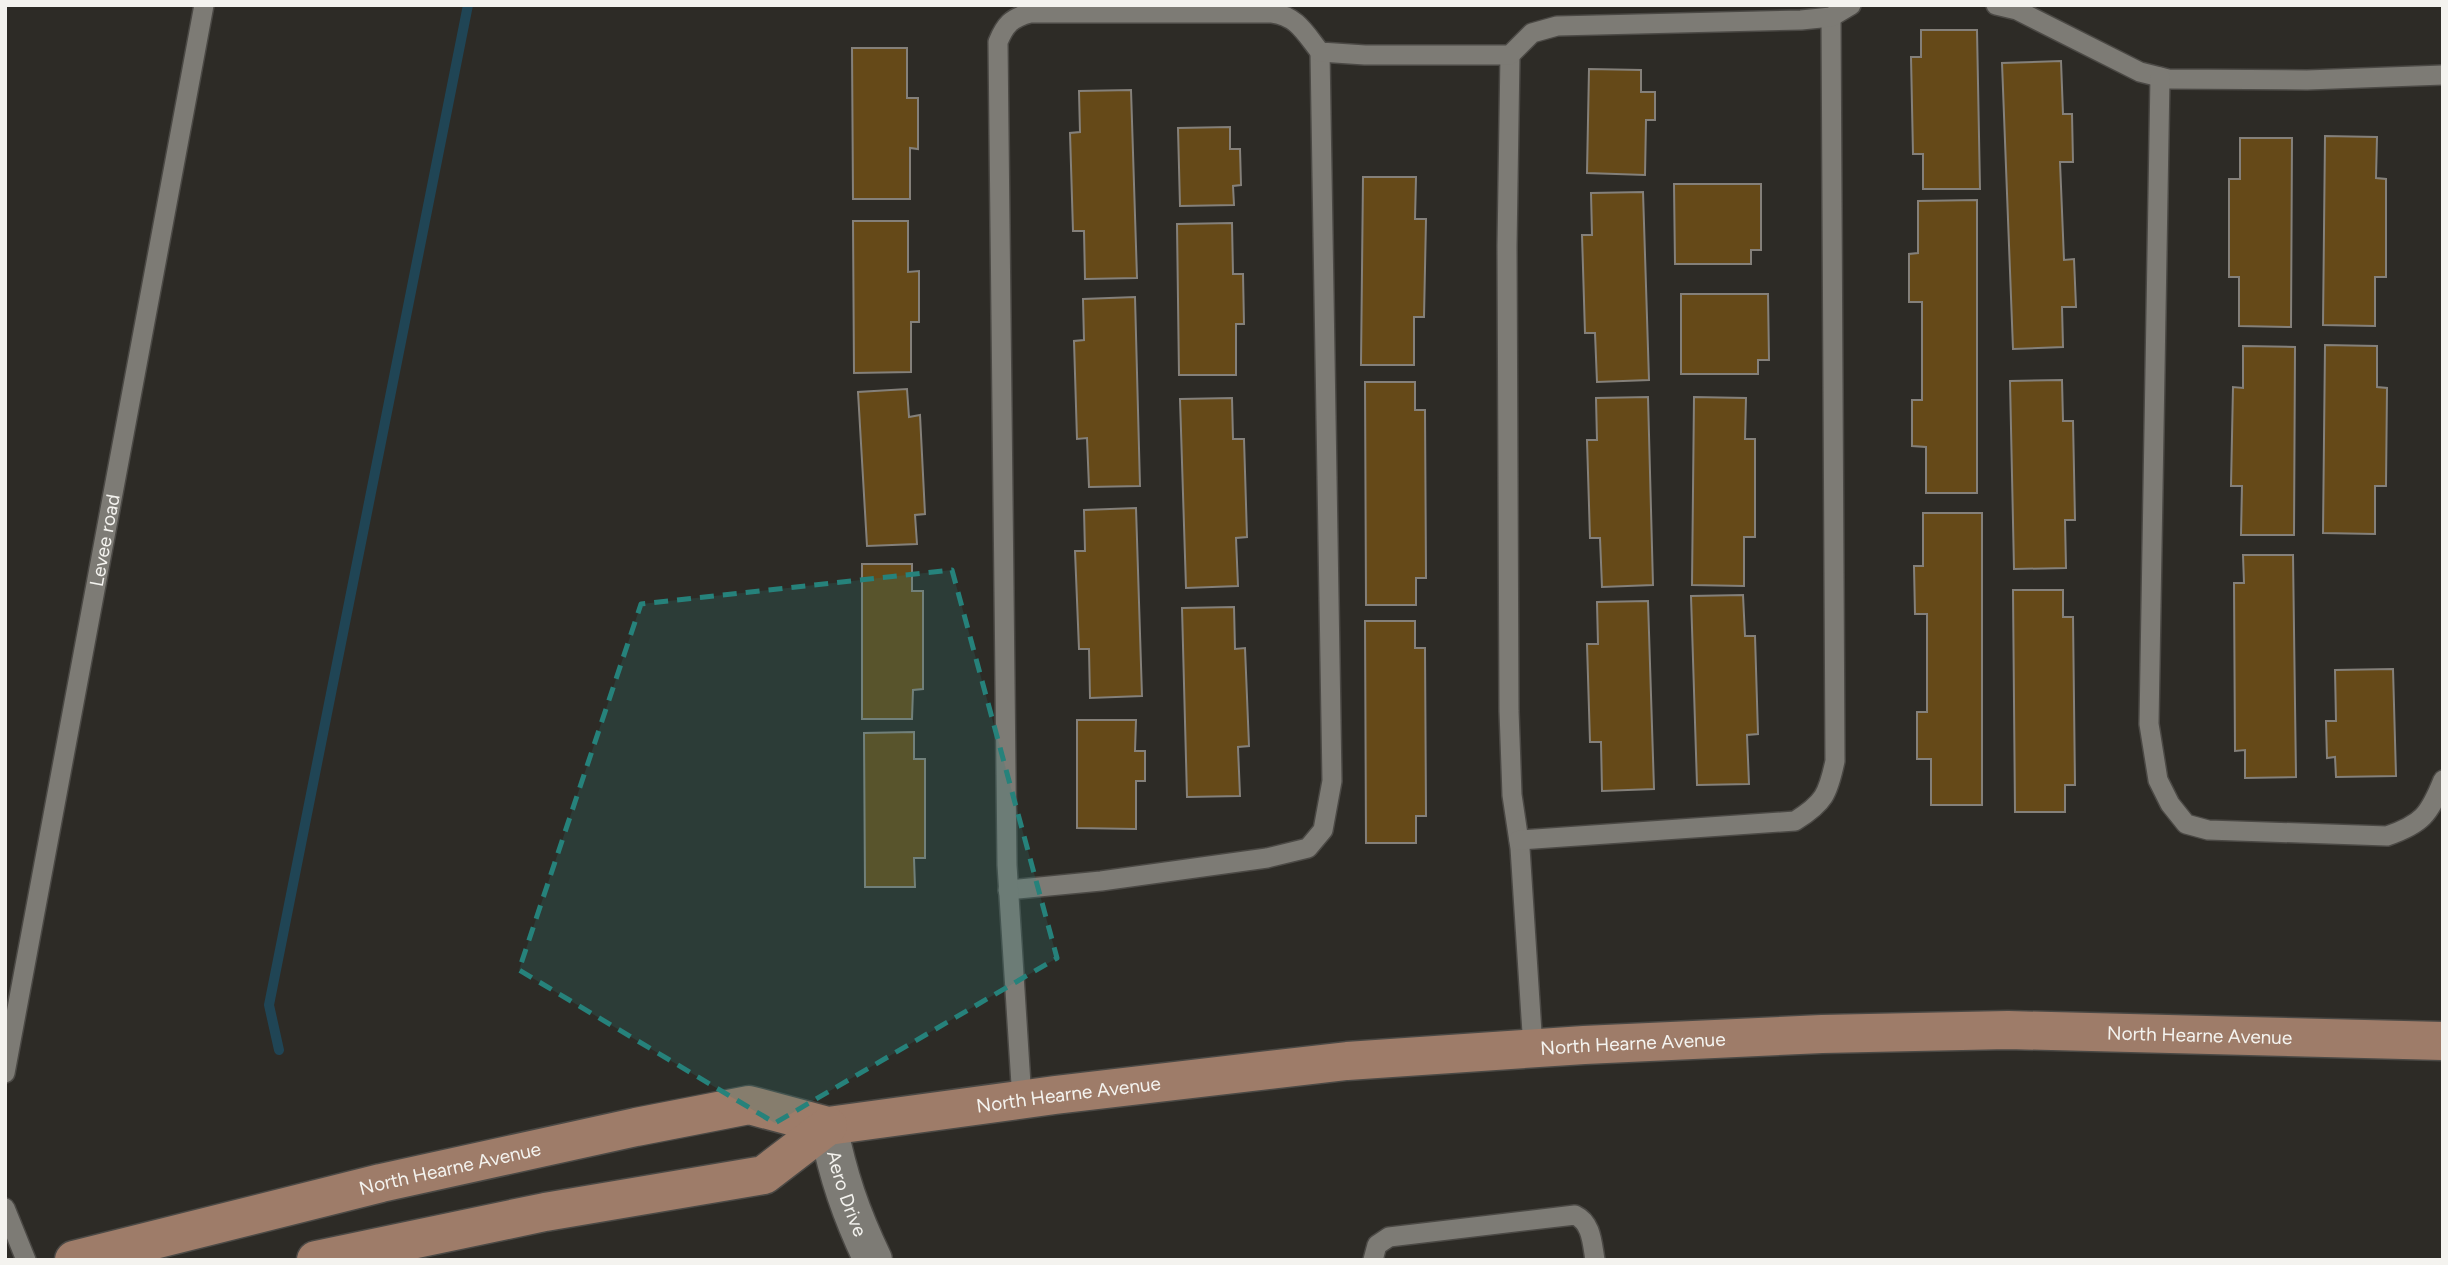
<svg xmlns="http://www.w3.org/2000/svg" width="2448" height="1265" font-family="Figtree,sans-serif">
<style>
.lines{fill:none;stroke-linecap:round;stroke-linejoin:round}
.stream{stroke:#204555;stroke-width:10}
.building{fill:#654918;stroke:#84807a;stroke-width:2}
.lane-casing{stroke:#4b4945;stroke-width:22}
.street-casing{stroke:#4b4945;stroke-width:41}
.secondary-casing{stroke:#4b4945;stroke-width:41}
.lane{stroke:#7d7b75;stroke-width:19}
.street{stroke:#7d7b75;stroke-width:38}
.secondary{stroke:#9e7c69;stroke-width:38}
.marked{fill:#26827b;fill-opacity:0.2;stroke:#26827b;stroke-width:5;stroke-dasharray:14 9;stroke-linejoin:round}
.labels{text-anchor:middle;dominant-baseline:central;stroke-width:6;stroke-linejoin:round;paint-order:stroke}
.street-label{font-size:19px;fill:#f4f3ef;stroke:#23211c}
</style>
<rect width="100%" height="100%" fill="#2d2b26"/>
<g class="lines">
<!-- stream -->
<path class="stream" d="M279 1050 269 1005 468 5"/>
</g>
<!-- building -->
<path class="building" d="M1921 30H1977L1980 189H1923V154H1913L1911 57H1921Z
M852 48H907V98H918V149L910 148V199H853Z
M2061 61 2063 114H2072L2073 162H2060L2064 260 2074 259 2076 307H2062L2063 347 2013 349 2002 63Z
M1589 69 1641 70V92H1655V120H1646L1645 175 1587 173Z
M1131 90 1137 278 1085 279 1084 231H1073L1070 133 1080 132 1079 91Z
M1230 127V149H1240L1241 185 1233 186 1234 205 1180 206 1178 128Z
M2325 136 2377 137 2376 178 2386 179V277H2375V326L2323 325Z
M2240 138H2292L2291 327 2239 326V277H2229V179H2240Z
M1363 177H1416L1415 219H1426L1424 317H1414V365H1361Z
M1674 184H1761V250H1751V264H1675Z
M1643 192 1649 380 1597 382 1595 333H1585L1582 235H1592L1591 193Z
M1977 200V493H1926V447L1912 446V400H1922V302H1909V254L1918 253V201Z
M853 221H908V272L919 271V322H911V372L854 373Z
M1232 223 1233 274H1243L1244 324H1236V375H1179L1177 224Z
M1681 294H1768L1769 360H1758V374H1681Z
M1135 297 1140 486 1089 487 1087 438 1077 439 1074 341 1084 340 1083 299Z
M2325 345 2377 346V387L2387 388 2386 486H2375V534L2323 533Z
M2243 346 2295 347 2294 535H2241L2242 486H2231L2233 387 2243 388Z
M2062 380 2063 421H2073L2075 520H2065L2066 568 2014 569 2010 381Z
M1365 382H1415V410H1425L1426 578H1416V605H1366Z
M907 389 909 417 920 415 925 514 915 515 917 544 867 546 858 392Z
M1648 397 1653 585 1602 587 1600 538H1590L1587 440H1597L1596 398Z
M1694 397 1746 398 1745 439H1755V537H1744V586L1692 585Z
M1232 398 1233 439H1244L1247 537 1236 538 1238 586 1186 588 1180 399Z
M1136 508 1142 696 1090 698 1089 649H1079L1075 551H1085L1084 510Z
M1923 513H1982V805H1931V759H1917V712H1927V614H1915L1914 566H1923Z
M2243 555H2293L2296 777 2245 778V750L2235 751 2234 583H2244Z
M862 564H912V591H923V689L913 690 912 719H862Z
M2013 590H2063V617H2073L2075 785H2065V812H2015Z
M1743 595 1745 636H1755L1758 734 1747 735 1749 784 1697 785 1691 596Z
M1648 601 1654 789 1602 791 1601 742H1590L1587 644H1598L1597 602Z
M1234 607 1235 649 1245 648 1249 746 1238 747 1240 796 1187 797 1182 608Z
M1365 621H1415V648H1425L1426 816H1416V843H1366Z
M2393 669 2396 776 2336 777 2335 757 2327 758 2326 721H2336L2335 670Z
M1077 720H1136L1135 751H1145V781H1136V829L1077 828Z
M914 732V759H925V858H914L915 887H865L864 733Z"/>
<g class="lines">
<defs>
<g id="lane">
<path d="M1996 5 2017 10 2140 72 2168 79 2307 80 2443 75"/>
<path d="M1510 55 1507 246 1509 711 1512 795 1520 848 1533 1048"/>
<path d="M2160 77 2149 724 2158 780 2170 804 2186 824 2208 830 2387 836C2422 824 2429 815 2443 780"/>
<path d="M1519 840 1795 821C1824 803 1828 794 1835 761L1831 17"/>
<path d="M1008 890 1101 881 1267 858 1308 848 1323 830 1332 781 1320 52"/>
<path id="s1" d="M5 1073 204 5"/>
<path d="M1022 1100 1007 865 998 42C1005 25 1011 18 1030 13H1272C1297 16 1305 33 1320 52L1365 55H1510L1532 33 1557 26 1801 20 1831 17 1851 5"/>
<path d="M5 1208 26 1260"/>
<path d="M1373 1260 1377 1245 1389 1237 1575 1215C1592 1223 1592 1243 1595 1260"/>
</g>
<g id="street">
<path id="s2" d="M828 1126C838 1176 851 1214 873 1260"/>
</g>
<g id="secondary">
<path id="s3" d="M74 1260 381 1183 636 1127 749 1105 828 1126 1055 1095 1347 1061 1584 1045 1822 1034 2008 1030 2443 1041"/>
<path d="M316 1260 545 1212 764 1175 828 1126"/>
</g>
</defs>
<!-- lane casing -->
<use href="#lane" class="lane-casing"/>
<!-- street casing -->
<use href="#street" class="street-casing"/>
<!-- secondary casing -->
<use href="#secondary" class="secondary-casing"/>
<!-- lane -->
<use href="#lane" class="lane"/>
<!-- street -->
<use href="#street" class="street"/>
<!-- secondary -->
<use href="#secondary" class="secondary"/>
</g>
<!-- marked area -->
<path class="marked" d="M952 570 1057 958 775 1123 519 970 641 604Z"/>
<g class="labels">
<!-- street labels -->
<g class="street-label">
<text stroke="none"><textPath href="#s1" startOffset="542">Levee road</textPath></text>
<text stroke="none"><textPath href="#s3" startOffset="2151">North Hearne Avenue</textPath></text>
<text stroke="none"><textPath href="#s3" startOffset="1584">North Hearne Avenue</textPath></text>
<text stroke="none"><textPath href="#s3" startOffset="1017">North Hearne Avenue</textPath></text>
<text stroke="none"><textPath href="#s3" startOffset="387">North Hearne Avenue</textPath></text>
<text stroke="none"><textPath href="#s2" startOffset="70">Aero Drive</textPath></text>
</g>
</g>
<!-- border -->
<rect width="2448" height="1265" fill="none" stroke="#f4f3ef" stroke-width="14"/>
</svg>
